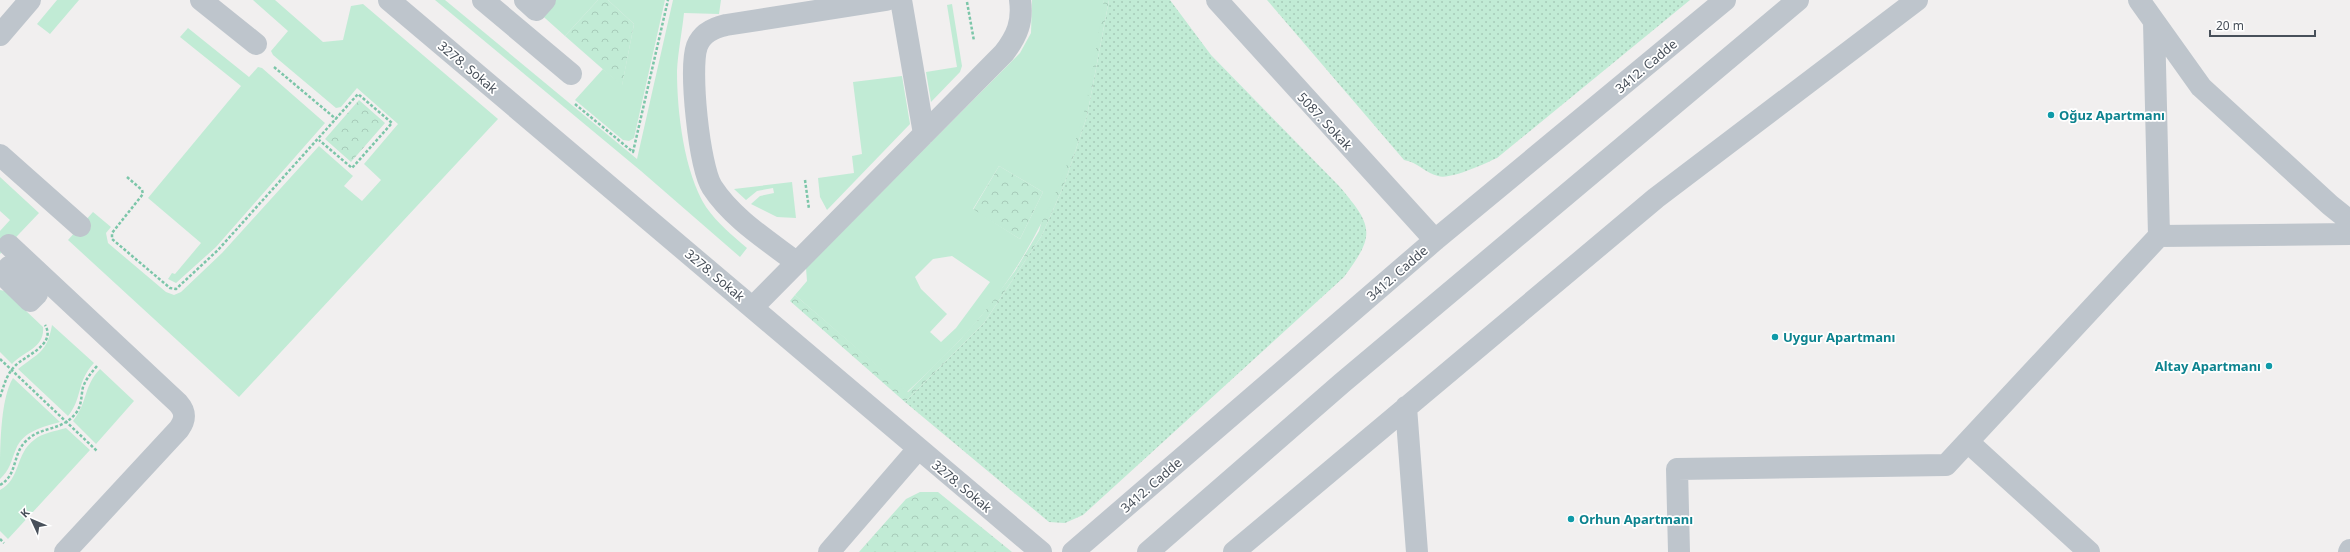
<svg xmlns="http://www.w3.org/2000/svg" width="2350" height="552" font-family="'Noto Sans',sans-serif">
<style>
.grass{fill:url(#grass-dots)}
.forest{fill:url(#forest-crowns)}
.garden{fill:#c1ebd5;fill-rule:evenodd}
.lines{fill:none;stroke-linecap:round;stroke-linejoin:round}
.path{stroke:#7cc6a9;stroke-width:2.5;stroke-dasharray:3 2;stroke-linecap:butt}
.minor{stroke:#bec5cc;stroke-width:22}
.culture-dot{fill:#0f9aa8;stroke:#fff;stroke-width:1.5}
.labels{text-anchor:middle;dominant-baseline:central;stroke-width:3.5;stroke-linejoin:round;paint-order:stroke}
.street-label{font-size:13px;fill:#48505a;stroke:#fff}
.culture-label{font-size:13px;font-weight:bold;fill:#0d838f;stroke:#fff;text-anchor:start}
</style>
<defs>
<pattern id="grass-dots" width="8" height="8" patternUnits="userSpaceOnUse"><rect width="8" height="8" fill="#c1ebd5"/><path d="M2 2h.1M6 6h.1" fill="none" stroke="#a7cbb9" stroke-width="1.8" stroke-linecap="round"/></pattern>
<pattern id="forest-crowns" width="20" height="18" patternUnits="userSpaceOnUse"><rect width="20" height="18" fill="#c1ebd5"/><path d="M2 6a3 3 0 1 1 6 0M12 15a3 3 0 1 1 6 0" fill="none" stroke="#a7cbb9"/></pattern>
</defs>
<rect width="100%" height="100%" fill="#f1efef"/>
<!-- grass -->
<path class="grass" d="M1109 0H1170L1211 55 1339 186C1373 226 1376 234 1344 277L1083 515 1065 523 1049 522 905 402 984 323 1042 235 1064 185 1087 116Z
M1267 0H1690L1497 158C1484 164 1450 180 1438 176 1425 173 1418 162 1404 160Z"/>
<!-- forest -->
<path class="forest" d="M598 0H608L634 24 622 86 565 36Z
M1104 0H1109L1087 116 1064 185 1042 235 984 323 905 402 790 301 795 295 908 392 959 341 981 316 1015 271 1039 231Z
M359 100 385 123 351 162 325 139Z
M999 166 1043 192 1020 239 973 210Z
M920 492H938L1012 552H859L906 499Z"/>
<!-- garden -->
<path class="garden" d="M57 0H79L50 34 37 24Z
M253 0H275L323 42 343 40 351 6 363 4 498 119 239 397 68 240 93 212 111 227 106 233 108 243 166 292 174 295 181 292 222 253 319 146 353 176 344 186 362 201 381 180 364 164 398 124 357 88 341 107 336 108 273 55 271 51 288 31Z
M435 0H445L637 159 673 0H721L719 14 684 13C682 32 678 52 677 71 677 112 684 172 706 207 717 223 733 236 747 248L740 257 641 171Z
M545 0H598L565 36 536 10Z
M608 0H665L634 138 629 141 623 140 575 100 603 69 622 85 634 24Z
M1032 0H1104C1097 38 1093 79 1083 116 1059 200 1019 278 959 341 942 359 925 375 907 392L795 295 807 281 806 268 1020 53 1031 33ZM999 166 1043 192 1020 239 973 209ZM952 256 990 282 956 328 941 342 930 332 947 314 921 289 915 277 933 259Z
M952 4 962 66 960 72 931 102 926 72 957 67 947 5Z
M188 28 249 77 258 67 262 68 325 123 216 247 176 283 168 279 172 273 175 274 201 243 148 198 241 86 180 37Z
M902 76 910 124 827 210 820 197 818 178 854 173 852 156 862 154 853 82Z
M0 177 39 213 0 254V231L10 220 0 211Z
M792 182 796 218 777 217 751 204 760 196 774 193 773 188 757 191 746 200 734 189Z
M0 290 5 291 43 327C45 348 24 351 12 364L0 352Z
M52 325 94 363C76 382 83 398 68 416L18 369C38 353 47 353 52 325Z
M100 369 134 401 96 444 73 421C88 402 83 387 100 369Z
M13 378 60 422C43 427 23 431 16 449 11 461 10 470 0 479 0 451 0 399 13 378Z
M66 428 90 450 8 539 0 531V490C21 479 15 454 34 440 42 433 56 431 66 428Z"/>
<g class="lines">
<!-- path -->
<path class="path" d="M967 2 974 41
M274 67 336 119
M575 104 633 152 668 0
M127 177 142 190 143 194 112 233V239L170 288 176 289 218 250 358 94 392 123 352 168 319 140
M805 180 809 209
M0 359 97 451
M0 397C4 386 6 375 15 366 24 356 57 345 45 325
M0 485C18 475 12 454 26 441 40 426 61 432 76 413 82 405 81 396 83 387 86 379 91 373 97 366
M0 539 4 543"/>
<!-- minor -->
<path class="minor" d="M201 0 256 44
M389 0 1041 552
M483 0 571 74
M525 0 536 10 545 0
M901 0 924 134
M1217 0 1435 240
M2139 0 2201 87 2330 205 2350 221
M0 35 30 0
M0 155 80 226
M2159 236 2350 234
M9 245 178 403C186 412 186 419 179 429L65 552
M796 262C767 240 732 218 712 187 699 166 689 68 697 46 702 33 713 28 726 25L886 0
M9 267 37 294 30 301 2 274Z
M753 307 1004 53C1017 36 1023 22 1020 0
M1406 407 1417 552
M1968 442 2089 552
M829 552 918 449
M1073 552 1435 240 1725 0
M1148 552 1342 383 1798 0
M1234 552 1656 198 1917 0
M1679 552 1677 469 1946 465 2159 236 2154 22
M2349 552 2350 550"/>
</g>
<!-- markers -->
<g class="culture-dot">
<circle cx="2051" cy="115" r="4"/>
<circle cx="1775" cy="337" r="4"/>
<circle cx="2269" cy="366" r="4"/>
<circle cx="1571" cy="519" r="4"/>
</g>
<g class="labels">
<!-- street labels -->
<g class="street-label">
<text transform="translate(1646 66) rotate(-40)">3412. Cadde</text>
<text transform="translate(468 67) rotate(40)">3278. Sokak</text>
<text transform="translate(1325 121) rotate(47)">5087. Sokak</text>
<text transform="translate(1397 273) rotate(-41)">3412. Cadde</text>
<text transform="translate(715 275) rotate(40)">3278. Sokak</text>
<text transform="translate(1151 485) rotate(-41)">3412. Cadde</text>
<text transform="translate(962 486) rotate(40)">3278. Sokak</text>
</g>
<!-- culture labels -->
<g class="culture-label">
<text x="2059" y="115">Oğuz Apartmanı</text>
<text x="1783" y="337">Uygur Apartmanı</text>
<text x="2261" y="366" text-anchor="end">Altay Apartmanı</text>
<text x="1579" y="519">Orhun Apartmanı</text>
</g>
</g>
<!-- north arrow -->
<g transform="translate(32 520) rotate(314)" stroke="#ffffff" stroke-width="3" paint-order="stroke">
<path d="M0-3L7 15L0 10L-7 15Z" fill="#48505a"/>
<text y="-6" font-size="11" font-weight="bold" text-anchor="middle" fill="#48505a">K</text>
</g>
<!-- scale -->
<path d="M2210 30v6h105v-6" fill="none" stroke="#48505a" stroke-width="2"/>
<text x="2216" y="30" font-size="12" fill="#48505a" stroke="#ffffff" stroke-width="3" paint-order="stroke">20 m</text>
</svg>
